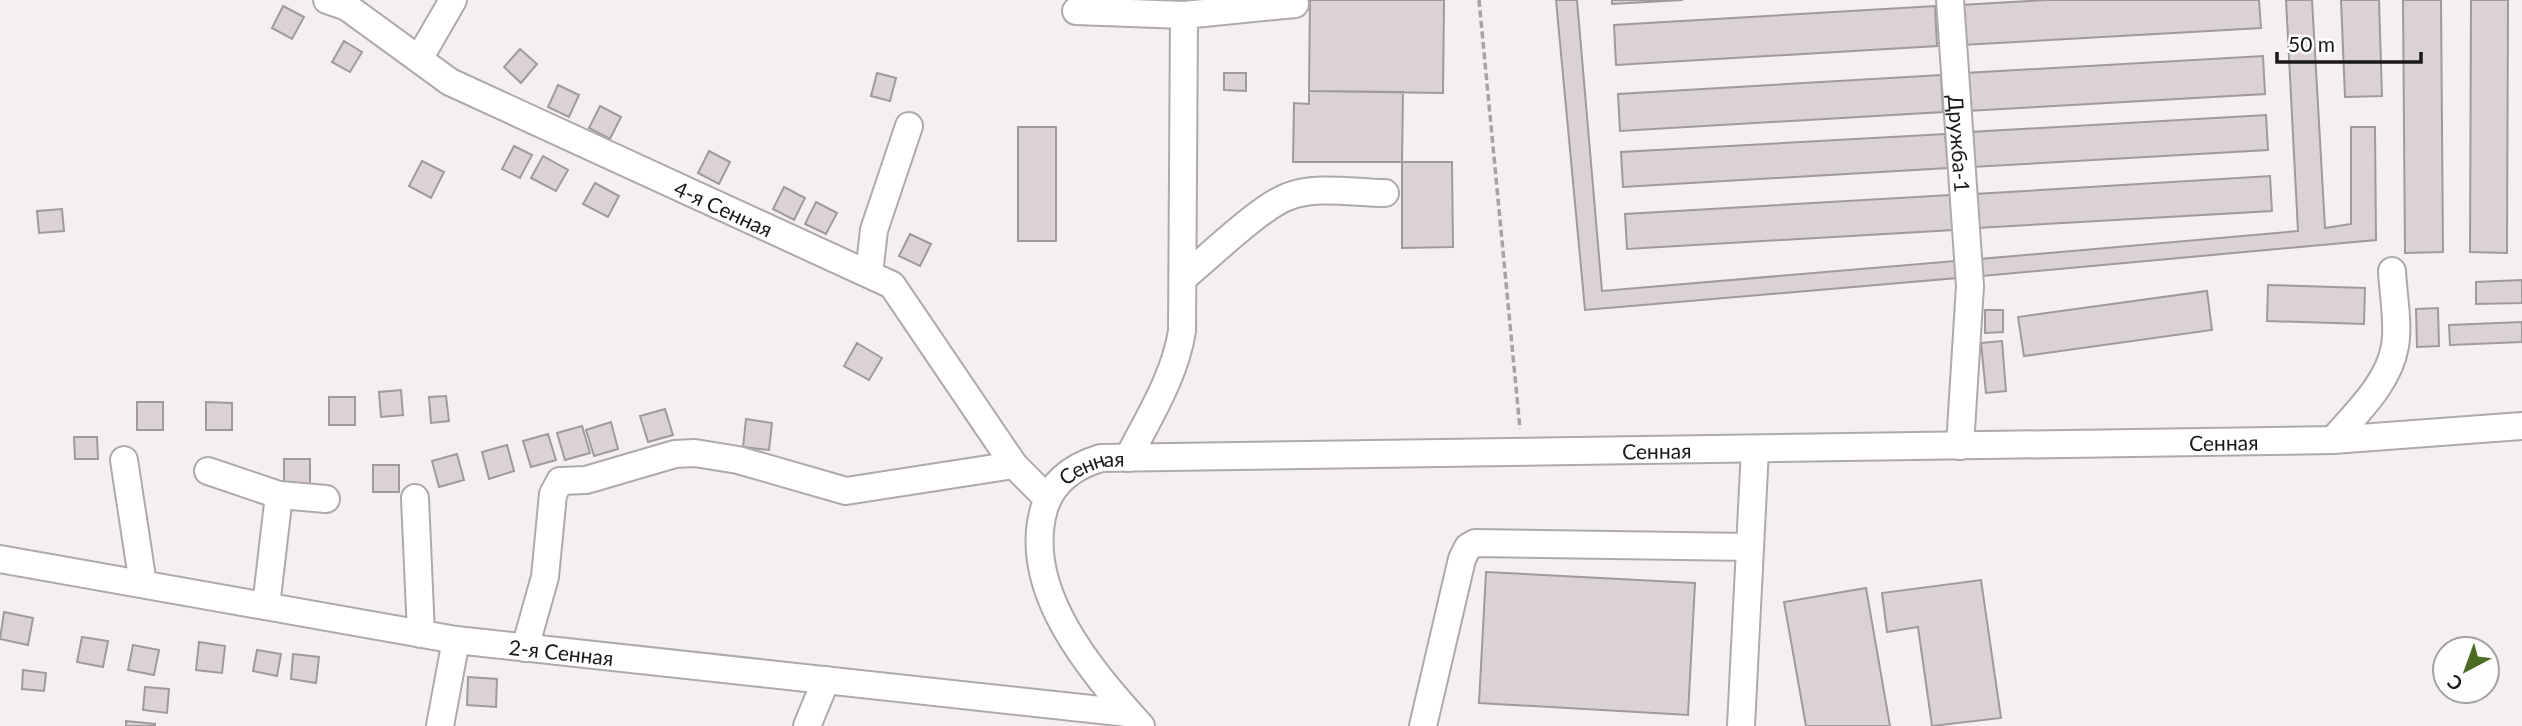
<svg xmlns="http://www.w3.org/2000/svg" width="2522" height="726" font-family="Lato,sans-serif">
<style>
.building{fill:#dad2d3;stroke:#a19a9b;stroke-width:2}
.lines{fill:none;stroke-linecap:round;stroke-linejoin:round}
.minor-casing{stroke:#aea9ac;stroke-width:30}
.path{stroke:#a6a2a5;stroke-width:3.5;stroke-dasharray:7 3.5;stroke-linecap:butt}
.minor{stroke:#fff;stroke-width:26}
.labels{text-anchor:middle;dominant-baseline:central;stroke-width:5;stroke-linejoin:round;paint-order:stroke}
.street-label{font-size:21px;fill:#1a1819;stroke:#fffeff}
</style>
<rect width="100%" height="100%" fill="#f5eff3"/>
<!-- building -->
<path class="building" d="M1310 0H1444L1443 93 1309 91Z
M1556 0H1577L1602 291 1955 261 1957 278 1585 310Z
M1612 0H1683L1612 4Z
M2047 0H2259L2261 28 1962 45 1960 5Z
M2286 0H2312L2325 228 2351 224V127H2375L2376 240 1982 276 1980 259 2298 231Z
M2341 0H2379L2382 96 2345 97Z
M2403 0H2441L2443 252 2405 253Z
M2471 0H2508L2507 253 2470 252Z
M283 6 304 17 292 39 272 28Z
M1935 6 1937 46 1616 65 1614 25Z
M344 41 362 52 350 72 332 62Z
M520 49 537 64 521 83 504 67Z
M2263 56 2265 94 1967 111 1965 73Z
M877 73 896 78 890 101 871 96Z
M1224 73H1246V91L1224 90Z
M1941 75 1943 112 1620 131 1618 94Z
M558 85 579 95 569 117 548 107Z
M1309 91 1403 92 1402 162H1293L1294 103 1309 104Z
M600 106 621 117 610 139 589 128Z
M2266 115 2268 150 1972 167 1970 132Z
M1018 127H1056V241H1018Z
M1945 134 1948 168 1623 187 1621 152Z
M514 146 532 155 520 178 502 169Z
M709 151 730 162 719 184 698 173Z
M543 156 568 170 556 191 531 178Z
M422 161 444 172 431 198 409 186Z
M1402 162H1452L1453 247 1402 248Z
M2270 176 2272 211 1977 228 1975 194Z
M595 183 619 196 608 217 583 204Z
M784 187 805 198 794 220 773 209Z
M1950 195 1953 230 1627 249 1625 214Z
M816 202 837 213 826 234 805 224Z
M62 209 64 231 39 233 37 211Z
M910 234 931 244 920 266 899 256Z
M2522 280V303L2476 304V282Z
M2268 285 2365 288 2364 324 2267 321Z
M2207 291 2212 330 2024 356 2018 317Z
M2438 308 2439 346 2417 347 2416 309Z
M1985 310H2003V332L1985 333Z
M2522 322V342L2450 345 2449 325Z
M2002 341 2006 391 1986 393 1981 343Z
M857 343 882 358 869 380 844 366Z
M401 390 403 415 381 417 379 392Z
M446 396 449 421 431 423 429 397Z
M329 397H355V425H329Z
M137 402H163V430H137Z
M206 402 232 403V430H206Z
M665 409 673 435 648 442 640 416Z
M746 419 772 423 769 450 743 447Z
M611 422 618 449 594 456 586 430Z
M582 426 590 453 565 460 557 433Z
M548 434 556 460 531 467 523 441Z
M74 437H97L98 459H75Z
M507 445 514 471 489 479 482 452Z
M457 454 464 480 439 487 432 461Z
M284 459H310V487H284Z
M373 465H399V492H373Z
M1486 572 1695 583 1688 715 1479 703Z
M1981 580 2001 718 1932 726 1918 627 1887 632 1882 593Z
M1866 588 1890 726H1806L1784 602Z
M4 612 33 618 28 645 0 639Z
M82 637 108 641 103 667 77 662Z
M199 642 225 646 222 673 196 670Z
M133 645 159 650 154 675 128 670Z
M257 650 281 654 277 676 253 671Z
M293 654 319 657 316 683 291 679Z
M23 670 46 673 44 691 22 689Z
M468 677 497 679 496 707 467 705Z
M145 687 169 689 167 713 143 710Z
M126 721 155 724V726H126Z"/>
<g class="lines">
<defs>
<g id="minor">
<path id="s1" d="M327 0 347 7 450 82 892 285 1014 465 1047 498"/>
<path id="s2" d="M1950 0 1970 286 1960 446"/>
<path d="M1076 11 1184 15"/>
<path d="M419 59 453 0"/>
<path d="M869 274 874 230 909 126"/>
<path d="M1183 278C1209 257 1259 208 1287 197 1315 185 1355 193 1385 193"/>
<path d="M2333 440C2356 413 2389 383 2395 346 2399 323 2393 294 2392 271"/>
<path d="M1128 458C1149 417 1175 376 1182 331L1184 15 1295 4"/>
<path d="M124 460 143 584"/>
<path d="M208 471 279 495 266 606"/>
<path d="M279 495 326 499"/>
<path d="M415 498 421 634"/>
<path id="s3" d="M0 559 456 640 1128 713"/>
<path d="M525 648 545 577 553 494 560 481 586 480 675 454 695 453 738 460 846 491 1014 465"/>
<path d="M440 726 456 640"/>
<path d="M807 726 826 680"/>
<path id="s4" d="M1141 726C1091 671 1021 590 1044 509 1052 481 1074 466 1101 458L2333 440 2522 426"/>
<path d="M1423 726 1462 559 1468 547 1475 543 1750 547"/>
<path d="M1741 726 1755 449"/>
</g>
</defs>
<!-- minor casing -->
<use href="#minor" class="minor-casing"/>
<!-- path -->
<path class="path" d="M1479 0 1520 429"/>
<!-- minor -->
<use href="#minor" class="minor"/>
</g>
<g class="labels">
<!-- street labels -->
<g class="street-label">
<text stroke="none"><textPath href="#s2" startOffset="144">Дружба-1</textPath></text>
<text stroke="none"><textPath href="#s1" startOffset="450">4-я Сенная</textPath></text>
<text stroke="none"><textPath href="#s4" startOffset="1451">Сенная</textPath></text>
<text stroke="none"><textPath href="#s4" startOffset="884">Сенная</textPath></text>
<text stroke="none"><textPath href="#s4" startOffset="317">Сенная</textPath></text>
<text stroke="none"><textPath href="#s3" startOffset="569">2-я Сенная</textPath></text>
</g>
</g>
<!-- north arrow -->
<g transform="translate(2466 670) rotate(221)"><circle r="33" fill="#fffeff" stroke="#a3a2a3" stroke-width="2"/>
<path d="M0-5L12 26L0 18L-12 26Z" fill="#4a6b21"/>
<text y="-10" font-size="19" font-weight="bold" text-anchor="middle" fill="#1a1819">С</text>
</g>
<!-- scale -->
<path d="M2277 52v10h144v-10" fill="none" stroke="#1a1819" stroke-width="3.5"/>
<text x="2288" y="52" font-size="21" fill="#1a1819" stroke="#fffeff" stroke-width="5" paint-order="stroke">50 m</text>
</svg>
